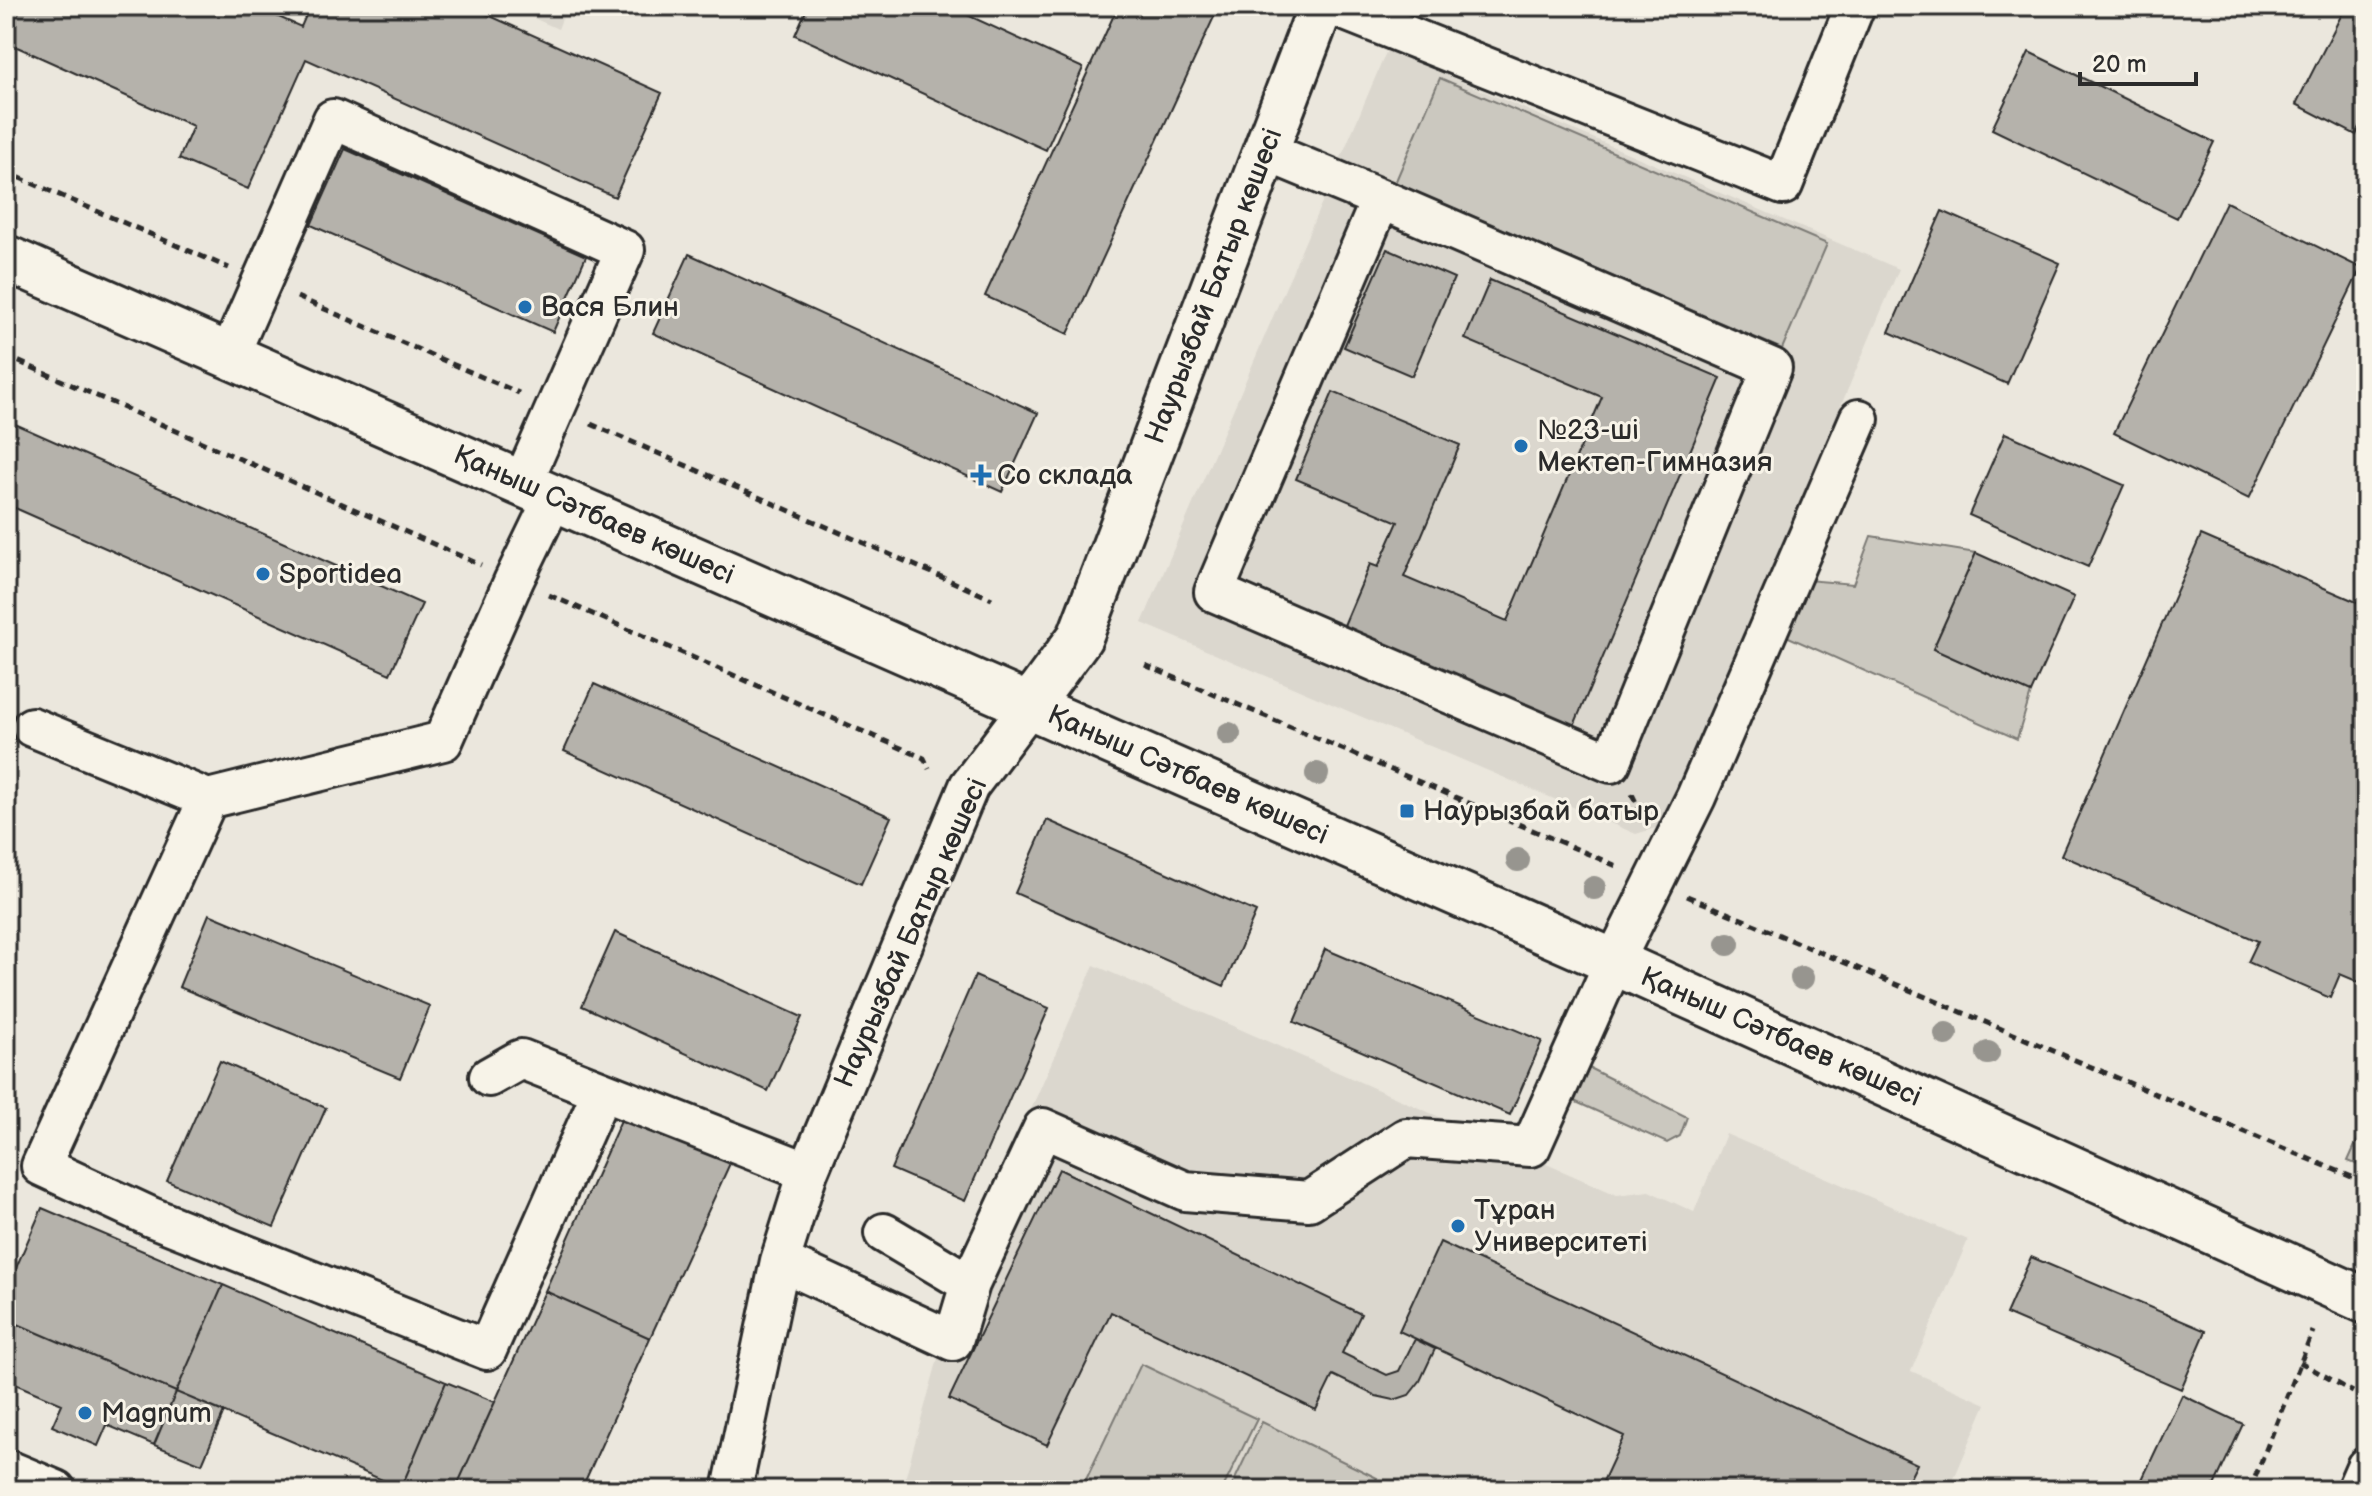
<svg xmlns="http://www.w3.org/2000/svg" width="2372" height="1496" font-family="'Balsamiq Sans',sans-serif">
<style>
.built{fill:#dbd7ce}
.green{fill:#cbc8bf;stroke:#7b7a75;stroke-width:2}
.building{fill:#b5b2ab;stroke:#2b2b2b;stroke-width:2}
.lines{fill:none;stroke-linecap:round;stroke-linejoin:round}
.minor-casing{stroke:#2b2b2b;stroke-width:44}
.major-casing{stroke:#2b2b2b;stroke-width:50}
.path{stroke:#2b2b2b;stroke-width:5;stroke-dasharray:8 6;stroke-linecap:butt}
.minor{stroke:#f7f3e8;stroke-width:38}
.major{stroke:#f7f3e8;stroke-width:44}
.tree{fill:#97958f}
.poi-dot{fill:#1f6fb2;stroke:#f7f3e8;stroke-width:3}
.labels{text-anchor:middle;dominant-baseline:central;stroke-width:6;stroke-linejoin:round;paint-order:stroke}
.street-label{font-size:28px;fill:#2b2b2b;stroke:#f7f3e8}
.poi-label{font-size:28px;fill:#2b2b2b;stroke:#f7f3e8;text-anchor:start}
</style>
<rect width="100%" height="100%" fill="#ebe7dd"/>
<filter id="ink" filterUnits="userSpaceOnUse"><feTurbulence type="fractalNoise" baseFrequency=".0125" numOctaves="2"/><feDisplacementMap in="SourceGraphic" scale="16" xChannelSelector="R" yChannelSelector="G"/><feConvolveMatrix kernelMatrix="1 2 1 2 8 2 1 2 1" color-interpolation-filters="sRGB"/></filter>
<g filter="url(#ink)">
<!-- built -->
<path class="built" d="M507 6H567L558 29Z
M1387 50 1899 269 1662 826 1636 834 1142 623Z
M1094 965 1617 1195 1649 1191 1694 1212 1726 1134 1968 1240 1911 1371 1986 1404 1949 1490H902L964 1263Z"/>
<!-- green -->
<path class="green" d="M1440 78 1827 244 1782 349 1395 183Z
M1871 536 1976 553 1933 649 2031 693 2017 739 1784 635 1807 580 1853 584Z
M1583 1065 1687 1117 1680 1136 1667 1143 1574 1101V1089Z
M2366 1121V1168L2348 1161Z
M1141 1364 1257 1419 1222 1490H1081Z
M1262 1422 1377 1478 1371 1490H1230Z"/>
<!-- building -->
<path class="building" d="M6 6H254L301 27 310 6H468L662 93 615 197 306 59 248 189 179 159 193 126 6 42Z
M808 6H948L1083 68 1046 150 795 35Z
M1118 6H1219L1068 334 985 296Z
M2346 6H2366V115L2356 135 2296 104Z
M2029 52 2214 142 2177 218 1992 129Z
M345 149 586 256 553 332 311 225Z
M2226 202 2361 268 2249 499 2114 433Z
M1942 211 2060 263 2007 384 1889 332Z
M1387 249 1454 278 1412 376 1344 347Z
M689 254 1038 413 1002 492 653 333Z
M1490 280 1721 378 1573 728 1342 630 1370 564 1378 567 1398 522 1296 479 1333 392 1460 445 1404 577 1507 621 1602 397 1465 339Z
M6 420 422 604 390 674 6 504Z
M2005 433 2124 485 2088 567 1969 515Z
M2201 535 2366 606V985L2340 974 2330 998 2248 962 2258 941 2061 855Z
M1976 553 2074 597 2031 693 1933 649Z
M594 684 891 817 861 884 564 751Z
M1047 820 1256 912 1224 986 1015 893Z
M209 914 430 1006 400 1078 179 987Z
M615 932 802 1017 768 1091 582 1006Z
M1325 949 1542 1041 1510 1115 1294 1022Z
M975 976 1049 1008 965 1201 891 1169Z
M220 1061 326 1108 274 1227 167 1181Z
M625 1111 732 1159 650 1338 545 1291Z
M1059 1169 1361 1314 1342 1353 1387 1375 1399 1371 1415 1339 1435 1349 1420 1381 1409 1395 1394 1400 1376 1396 1333 1375 1316 1410 1111 1312 1047 1445 949 1399Z
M42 1208 223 1285 176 1392 6 1319V1291Z
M1440 1242 1917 1464 1904 1490H1733L1728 1488 1727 1490H1599L1624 1436 1399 1331Z
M2031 1257 2206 1331 2181 1389 2006 1314Z
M223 1285 446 1382 401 1488 176 1392Z
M545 1291 650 1338 581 1490H455Z
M6 1319 176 1392 154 1445 107 1425 98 1446 52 1426 62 1404 6 1380Z
M446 1382 495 1402 455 1490H406L401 1488Z
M176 1392 224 1412 202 1464 154 1445Z
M2182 1395 2243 1424 2212 1490H2137Z"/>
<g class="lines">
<defs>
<path id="minor" d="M1333 6 1783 185 1855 6
M1265 151 1381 199
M1381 199 1772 368 1611 763 1214 592Z
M229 356 333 119 625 250 522 484
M32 727 208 799 443 741 514 580 554 497
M208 799 41 1166 151 1217 487 1350 602 1091
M489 1077 521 1059 808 1172
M884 1233 970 1284
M780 1261 953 1341 970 1284 1043 1128 1185 1191 1309 1201 1406 1138 1531 1147 1614 962 1696 797 1859 419
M6 1469 56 1490
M732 1490 780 1261 808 1172 969 786 1030 705
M2356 1490 2366 1467"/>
<path id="major" d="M6 258 1614 962 2366 1301
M1030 705 1080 637 1321 6"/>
</defs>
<!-- minor casing -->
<use href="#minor" class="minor-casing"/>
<!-- major casing -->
<use href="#major" class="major-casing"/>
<!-- path -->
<path class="path" d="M6 172 229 268
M297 297 519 393
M6 356 481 565
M591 424 992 599
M549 595 924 758 929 769
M1145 665 1619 867
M1632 794 1643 817
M1687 896 2366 1183
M2362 1219 2366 1212
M2300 1362 2353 1392
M2250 1490 2313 1331"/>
<!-- minor -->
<use href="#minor" class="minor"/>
<!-- major -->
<use href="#major" class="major"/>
</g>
<!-- trees -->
<g class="tree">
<circle cx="1229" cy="734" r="12"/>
<circle cx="1317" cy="774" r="12"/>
<circle cx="1518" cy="860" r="12"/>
<circle cx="1594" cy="888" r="12"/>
<circle cx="1728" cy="944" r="12"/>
<circle cx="1802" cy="978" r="12"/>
<circle cx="1946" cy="1034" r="12"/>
<circle cx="1988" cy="1053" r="12"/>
</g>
</g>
<!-- markers -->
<g class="poi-dot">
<circle cx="525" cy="307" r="8"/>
<circle cx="1521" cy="446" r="8"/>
<path d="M977 463h8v8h8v8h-8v8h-8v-8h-8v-8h8z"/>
<circle cx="263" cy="574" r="8"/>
<rect x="1399" y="803" width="16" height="16" rx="4"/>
<circle cx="1458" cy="1226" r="8"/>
<circle cx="85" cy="1413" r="8"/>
</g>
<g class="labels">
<!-- street labels -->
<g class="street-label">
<text transform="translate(1214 286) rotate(-69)">Наурызбай Батыр көшесі</text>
<text transform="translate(594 515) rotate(24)">Қаныш Сәтбаев көшесі</text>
<text transform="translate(1188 775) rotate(24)">Қаныш Сәтбаев көшесі</text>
<text transform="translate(911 933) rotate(-66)">Наурызбай Батыр көшесі</text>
<text transform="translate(1781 1037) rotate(24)">Қаныш Сәтбаев көшесі</text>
</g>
<!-- poi labels -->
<g class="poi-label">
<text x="541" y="307">Вася Блин</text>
<text x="1537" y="430">№23-ші<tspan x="1537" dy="32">Мектеп-Гимназия</tspan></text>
<text x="997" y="475">Со склада</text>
<text x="279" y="574">Sportidea</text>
<text x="1423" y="811">Наурызбай батыр</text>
<text x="1474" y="1210">Тұран<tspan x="1474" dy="32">Университеті</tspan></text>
<text x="101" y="1413">Magnum</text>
</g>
</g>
<!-- margin -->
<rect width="2372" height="1496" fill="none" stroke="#f7f3e8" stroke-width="32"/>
<rect x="16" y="16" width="2340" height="1464" fill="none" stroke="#2b2b2b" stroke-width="3" filter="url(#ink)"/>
<!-- scale -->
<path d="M2080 72v12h116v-12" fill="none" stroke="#2b2b2b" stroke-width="4"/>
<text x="2092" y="72" font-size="24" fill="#2b2b2b" stroke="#f7f3e8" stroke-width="6" paint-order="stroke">20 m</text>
</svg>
